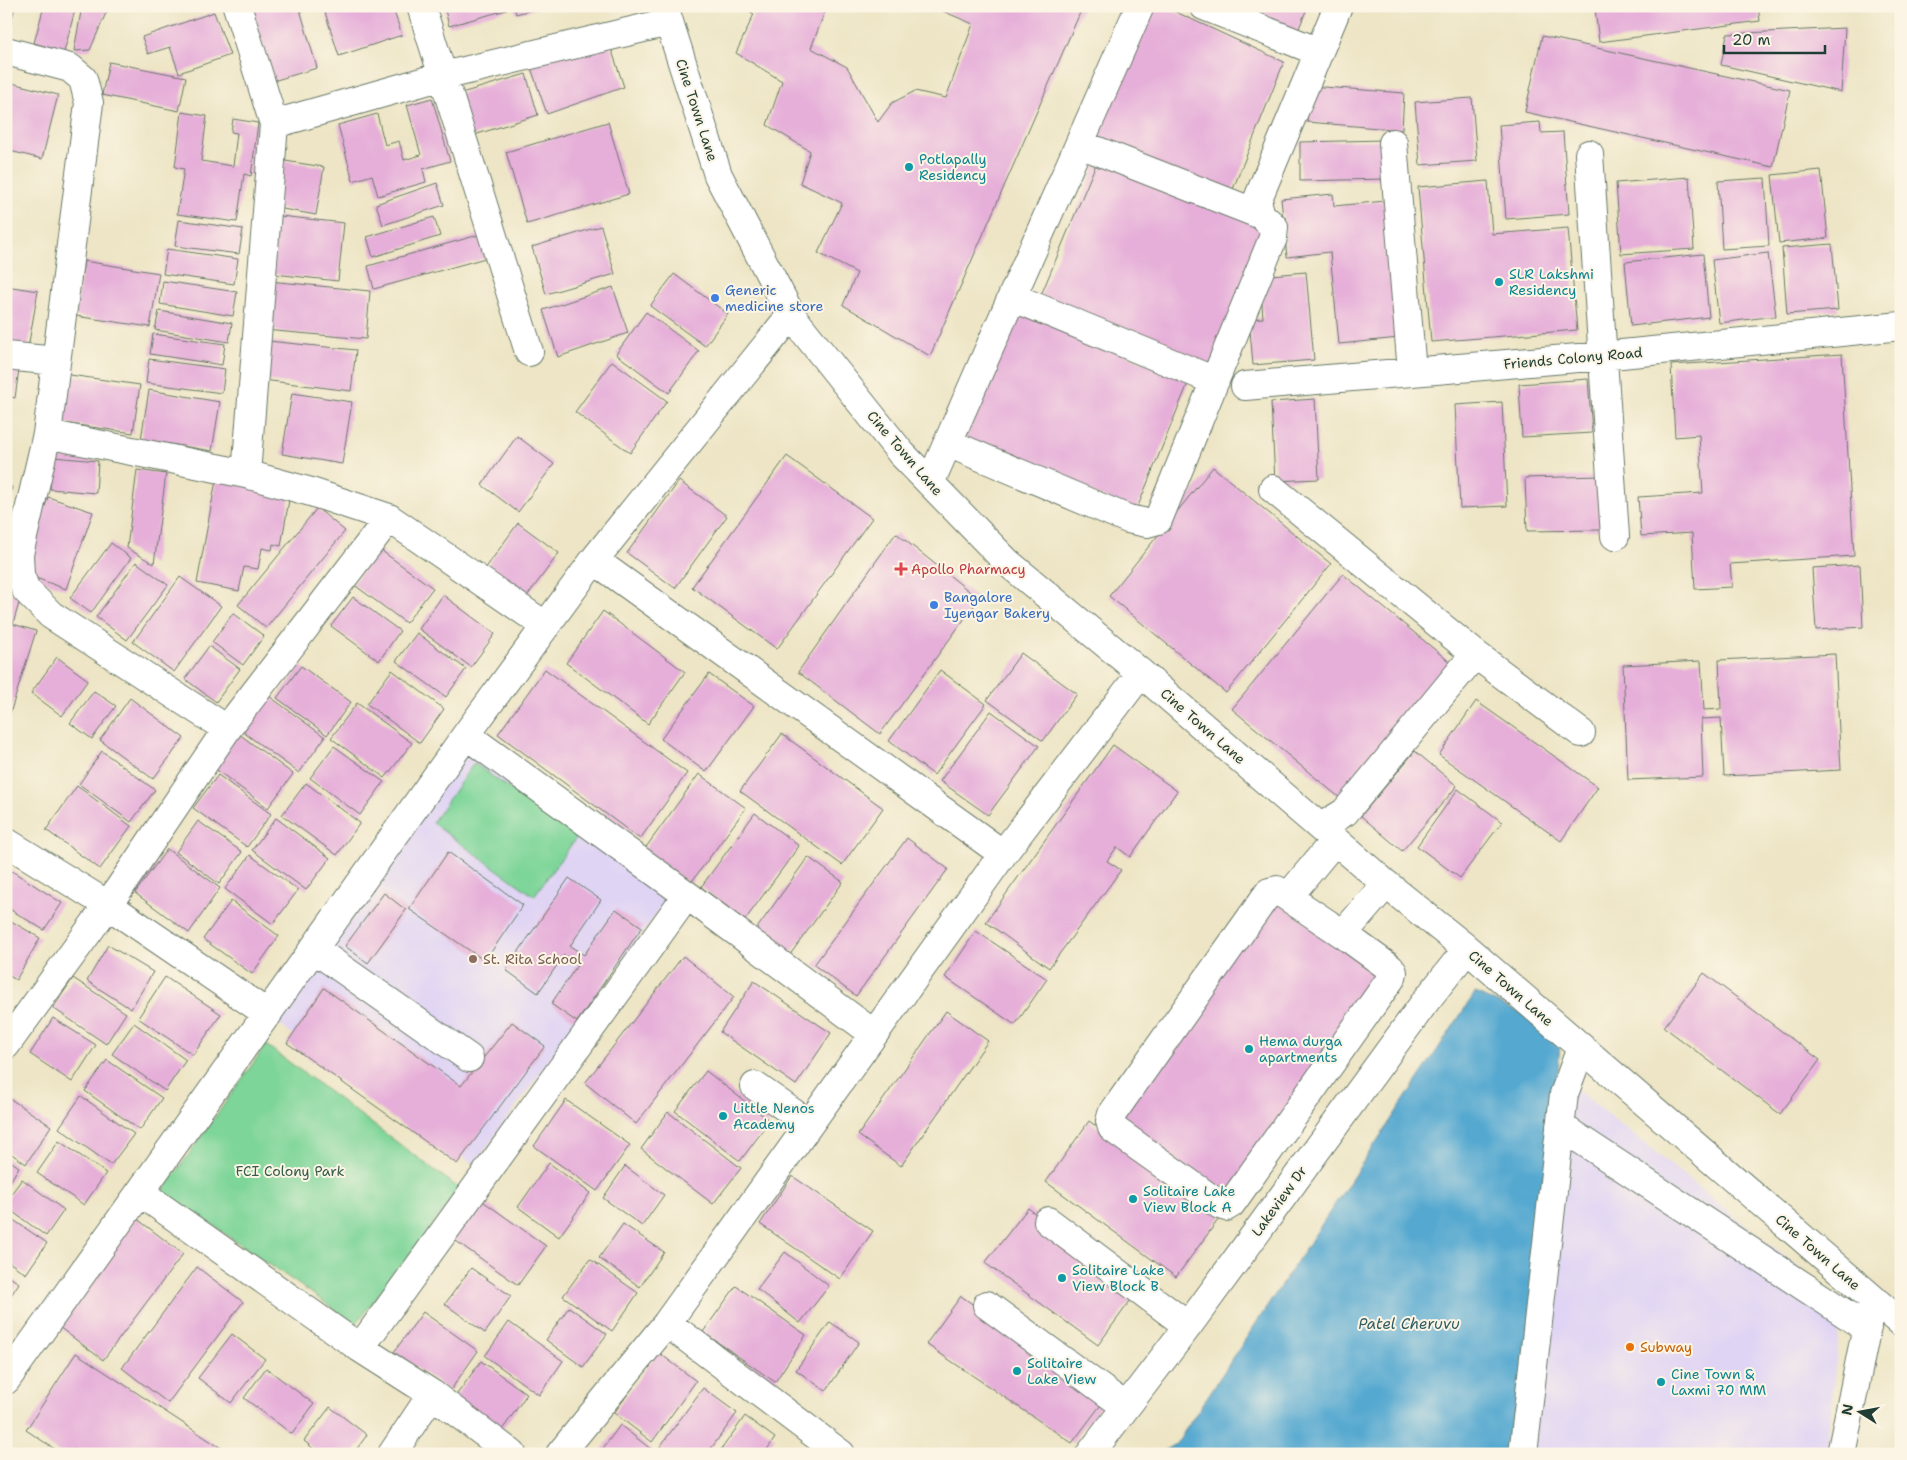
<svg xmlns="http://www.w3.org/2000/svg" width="1907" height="1460" font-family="'Shantell Sans',sans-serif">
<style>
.built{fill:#e0d4f4}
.green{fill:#7ed599;stroke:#4e8966}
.water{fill:#55a8d0;stroke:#3a7282}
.building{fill:#e6afd9}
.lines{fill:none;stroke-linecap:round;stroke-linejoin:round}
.minor-casing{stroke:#677867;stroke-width:30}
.minor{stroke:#fff;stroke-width:28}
.culture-dot{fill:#0f9aa8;stroke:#fcf5e5;stroke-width:2}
.shop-dot{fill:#3f7fe0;stroke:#fcf5e5;stroke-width:2}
.health-dot{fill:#e0444e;stroke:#fcf5e5;stroke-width:2}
.education-dot{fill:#8d6e63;stroke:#fcf5e5;stroke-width:2}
.food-dot{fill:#e8710a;stroke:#fcf5e5;stroke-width:2}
.labels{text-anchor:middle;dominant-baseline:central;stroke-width:4;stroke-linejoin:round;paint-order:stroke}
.street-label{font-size:14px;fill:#1f3d34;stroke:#fcf5e5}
.culture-label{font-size:14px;fill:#0d838f;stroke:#fcf5e5;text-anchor:start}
.shop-label{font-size:14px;fill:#366cbe;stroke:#fcf5e5;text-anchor:start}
.health-label{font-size:14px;fill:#be3a42;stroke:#fcf5e5;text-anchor:start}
.education-label{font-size:14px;fill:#785e54;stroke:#fcf5e5;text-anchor:start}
.park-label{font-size:14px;fill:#325b48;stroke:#fcf5e5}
.food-label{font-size:14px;fill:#c56008;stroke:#fcf5e5;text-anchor:start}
.water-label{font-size:15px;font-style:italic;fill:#2f5d63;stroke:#fcf5e5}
</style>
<rect width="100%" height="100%" fill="#fcf5e5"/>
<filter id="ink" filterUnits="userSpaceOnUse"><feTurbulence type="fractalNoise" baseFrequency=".02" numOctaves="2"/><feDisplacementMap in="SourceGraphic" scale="10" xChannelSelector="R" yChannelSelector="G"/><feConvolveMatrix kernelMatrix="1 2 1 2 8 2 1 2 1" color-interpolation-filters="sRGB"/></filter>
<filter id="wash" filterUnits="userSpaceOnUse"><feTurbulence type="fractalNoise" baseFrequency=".0096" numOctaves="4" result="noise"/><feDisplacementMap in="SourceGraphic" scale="20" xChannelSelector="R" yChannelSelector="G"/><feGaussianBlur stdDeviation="1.12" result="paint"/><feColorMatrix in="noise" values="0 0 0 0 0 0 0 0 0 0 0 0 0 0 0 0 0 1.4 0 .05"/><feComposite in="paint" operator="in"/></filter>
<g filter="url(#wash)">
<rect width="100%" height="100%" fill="#ede5c5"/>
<!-- built -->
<path class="built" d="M469 749 670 894 474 1165 278 1024Z
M1549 1067 1842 1303 1826 1454H1532Z"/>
<!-- green -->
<path class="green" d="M474 763 577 837 534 896 432 823Z
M266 1045 460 1189 356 1324 163 1191Z"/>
<!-- water -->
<path class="water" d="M1475 993 1561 1031 1528 1454H1159L1176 1444Z"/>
<g id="blocks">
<!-- building -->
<path class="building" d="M6 6H15L9 32 6 31Z
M44 6H76L64 52 34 43Z
M82 6H109L90 50 74 51Z
M252 6H299L317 68 273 81Z
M323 6H392L402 35 339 56Z
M444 6H505L506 10 449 26Z
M514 6H542V7L516 14Z
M741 6H827L811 48 847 67 878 122 892 103 915 91 946 98 973 24 931 6H1083L930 356 843 305 857 273 818 253 842 203 800 183 810 151 767 125 782 81 736 53 754 14Z
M1150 6H1163L1284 62 1231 194 1091 138Z
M1220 6H1308L1295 38Z
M1620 6H1758L1760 21 1599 42 1595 9Z
M214 12 230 55 179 73 170 47 148 54 142 37Z
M1845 28 1841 92 1721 65 1727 34Z
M1542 36 1790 90 1773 167 1525 112Z
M608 39 624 87 547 114 530 65Z
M109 62 186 77 179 111 102 95Z
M526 74 538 115 471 136 458 94Z
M12 83 58 95 42 159 6 150V105Z
M1310 86 1404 93 1402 130 1307 122Z
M432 98 450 161 423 169 426 182 378 196 372 175 353 181 338 125 377 114 385 145 399 141 404 160 421 155 407 105Z
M1472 98 1477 161 1420 165 1415 102Z
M182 112 207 116 201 161 233 166 237 133 231 132 233 119 258 123 251 176 244 174 237 222 177 214 184 169 175 167Z
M608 122 629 194 527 224 506 152Z
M1540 122 1541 133 1563 132 1569 214 1506 219 1499 125Z
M1384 140 1385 179 1300 181V142Z
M1099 157 1271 229 1213 367 1041 295Z
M285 161 324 167 316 215 277 208Z
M1821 170 1828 238 1779 243 1772 175Z
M1689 177 1694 249 1621 254 1616 183Z
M1765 178 1769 246 1722 249 1718 181Z
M1488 181 1492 234 1568 228 1577 330 1431 342 1418 187Z
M437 183 444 205 383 225 376 204Z
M1333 194 1334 206 1385 201 1399 338 1339 344 1330 252 1287 257 1281 199Z
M271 215 344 223 338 281 265 273Z
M434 217 440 236 373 257 367 237Z
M179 220 243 229 239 254 175 246Z
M601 226 615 274 546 294 532 247Z
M489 232 496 255 374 289 368 266Z
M1832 244 1838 310 1787 314 1782 248Z
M167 249 238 259 234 284 163 274Z
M1768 253 1776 316 1719 323 1712 260Z
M1703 254 1709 317 1631 326 1625 262Z
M84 261 159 273 150 327 75 316Z
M1306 272 1314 360 1253 365 1249 319 1263 318 1260 276Z
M674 274 728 314 705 346 650 306Z
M163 281 237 292 233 316 160 304Z
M269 281 370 291 366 339 264 330Z
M6 286 38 291 28 348 6 345Z
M613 287 628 333 558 357 543 310Z
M1018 310 1189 381 1136 511 965 440Z
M159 311 232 323 229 342 155 330Z
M646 312 699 351 669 393 616 354Z
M153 334 225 344 222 365 150 354Z
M268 341 356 350 351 391 263 380Z
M1842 354 1854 556 1730 564 1732 587 1695 589 1692 533 1641 536 1638 497 1703 493 1699 435 1675 437 1671 365Z
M149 359 225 369 222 393 146 383Z
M6 360 20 362 15 398 6 396Z
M612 361 667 401 630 453 575 412Z
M63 374 140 385 133 433 56 422Z
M1588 379 1592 433 1522 437 1519 384Z
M149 390 220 402 212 451 141 439Z
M292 393 352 402 342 464 282 454Z
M1315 399 1319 479 1275 481 1271 402Z
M1502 402 1507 506 1460 508 1455 405Z
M517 436 554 464 518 512 482 485Z
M787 456 872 518 777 649 692 587Z
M53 457 98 461 96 493 50 489Z
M1213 467 1331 564 1226 693 1109 596Z
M137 470 166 474 154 564 127 548Z
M1601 476V530L1527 531 1525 478Z
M216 480 290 494 281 546 273 544 272 550 262 548 258 569 244 567 239 591 197 583Z
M679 481 727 516 675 588 627 553Z
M6 486 12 487 7 509H6Z
M48 497 93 512 66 589 22 573Z
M317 508 345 531 266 628 238 605Z
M518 523 559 553 525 599 485 569Z
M896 533 979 599 880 734 798 672Z
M111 543 131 558 91 613 70 598Z
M379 549 433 588 406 623 353 584Z
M136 562 168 585 127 640 96 617Z
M1860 565 1863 627 1816 630 1812 568Z
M1343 574 1451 663 1340 798 1232 709Z
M180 577 221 606 174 672 133 642Z
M6 591 21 596 13 624 36 631 7 723Z
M443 595 495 634 471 667 419 629Z
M353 597 400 631 379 661 331 626Z
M603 611 685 672 648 724 566 663Z
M233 613 264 636 243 665 212 642Z
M417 633 466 669 446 697 396 661Z
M209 646 240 669 216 702 185 679Z
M1021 653 1077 694 1043 741 987 700Z
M1835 654 1841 770 1724 776 1721 718 1701 719 1703 777 1628 780 1623 665 1701 661 1704 710 1721 709 1719 660Z
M57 657 88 680 62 716 31 693Z
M301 666 351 702 327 735 277 698Z
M545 669 687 773 640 839 498 734Z
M392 670 444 709 420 743 367 704Z
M940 670 986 704 934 775 889 741Z
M709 674 754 706 706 772 661 739Z
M94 691 116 706 92 739 70 723Z
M269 696 325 737 299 773 243 732Z
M130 698 184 738 153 779 100 740Z
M1476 701 1598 787 1561 841 1439 755Z
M357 703 412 743 385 778 331 738Z
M991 711 1039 746 988 815 940 781Z
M239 734 293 774 268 808 214 768Z
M782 734 883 808 842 865 740 791Z
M1113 745 1177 791 1130 857 1117 847 1107 861 1121 870 1049 968 986 922Z
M334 746 384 782 360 815 310 778Z
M102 751 155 790 131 822 79 784Z
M1415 751 1457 786 1402 851 1361 816Z
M699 774 746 808 690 884 644 850Z
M218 775 271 814 247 847 193 808Z
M306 783 360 823 337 855 282 815Z
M77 786 131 826 100 869 46 830Z
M1458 789 1502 822 1460 878 1417 846Z
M755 813 799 846 745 920 701 887Z
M276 818 330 858 306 890 252 850Z
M198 821 242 852 219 884 176 852Z
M907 838 948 869 856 996 814 965Z
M167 849 220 888 189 933 135 893Z
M448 852 523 905 485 961 409 909Z
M250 855 298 890 273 924 225 889Z
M808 857 843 882 789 956 755 931Z
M12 871 62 903 44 930 6 907V879Z
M569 878 601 900 570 946 584 955 616 909 642 927 577 1022 551 1004 578 964 564 955 538 993 506 970Z
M384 893 406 910 368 963 345 946Z
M1271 898 1386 978 1226 1203 1112 1120Z
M231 901 279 936 252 974 203 939Z
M6 918 40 938 16 980 6 974Z
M976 931 1047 979 1015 1025 945 977Z
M108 945 153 972 131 1009 87 981Z
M683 956 734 997 636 1124 585 1083Z
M1704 973 1820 1060 1780 1114 1664 1027Z
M165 977 221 1014 193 1055 138 1018Z
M73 978 126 1013 106 1044 53 1008Z
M754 981 831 1033 796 1085 720 1032Z
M324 988 461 1086 512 1022 545 1046 457 1164 287 1043Z
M946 1011 988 1041 901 1166 858 1135Z
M53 1018 96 1045 72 1082 30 1054Z
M134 1023 186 1060 165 1091 112 1054Z
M107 1060 162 1098 140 1130 85 1091Z
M706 1071 770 1121 740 1161 675 1111Z
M6 1096 51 1126 26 1164 6 1150Z
M81 1096 134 1134 111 1165 59 1128Z
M566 1100 630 1145 597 1191 534 1146Z
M668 1112 741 1168 713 1204 641 1149Z
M1089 1121 1221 1216 1176 1277 1046 1182Z
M59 1141 106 1173 84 1205 37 1173Z
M6 1158 19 1167 6 1188Z
M549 1163 590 1193 559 1237 518 1207Z
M625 1166 664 1195 642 1226 603 1198Z
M792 1176 873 1231 840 1279 760 1224Z
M22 1179 64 1210 46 1236 6 1207V1201Z
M477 1197 546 1246 518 1285 449 1236Z
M1028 1208 1136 1293 1098 1345 985 1263Z
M9 1217 47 1243 26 1274 6 1260V1221Z
M136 1218 183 1254 103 1360 55 1324Z
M623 1224 664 1252 640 1287 599 1258Z
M785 1252 829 1286 800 1323 757 1289Z
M590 1259 638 1293 612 1331 563 1296Z
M197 1267 243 1302 168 1403 122 1368Z
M471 1268 511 1296 485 1333 445 1304Z
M6 1275 19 1283 6 1303Z
M736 1286 806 1335 775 1382 703 1332Z
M961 1296 1106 1398 1072 1443 926 1344Z
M569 1307 607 1334 583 1367 546 1340Z
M423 1312 478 1351 450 1391 394 1352Z
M509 1322 563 1361 539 1395 485 1356Z
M830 1322 859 1342 826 1391 796 1370Z
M232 1334 265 1359 231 1403 198 1378Z
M658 1352 696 1381 652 1442 614 1413Z
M76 1353 230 1454H81L74 1449 71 1454H62L26 1430Z
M481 1361 527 1394 502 1430 455 1397Z
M266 1368 314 1404 292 1434 244 1398Z
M703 1388 737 1413 707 1454H666L659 1448Z
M330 1407 367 1435 353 1454H320L304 1441Z
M745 1416 775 1438 764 1454H718Z
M620 1425 652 1450 649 1454H599Z"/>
</g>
</g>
<g filter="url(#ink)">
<use href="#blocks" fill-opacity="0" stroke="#677867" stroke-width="1"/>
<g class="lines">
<defs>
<path id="minor" d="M237 6 274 124
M421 6 529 352
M664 6 718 175 791 315 901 453 1007 562 1141 673 1386 884 1467 949 1901 1323
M1204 6 1319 52
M6 51 70 68 83 79 89 103 47 434 19 554 20 575 26 590 51 615 227 729
M1393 143 1412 372
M1080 144 1261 215
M1589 154 1615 536
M1012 297 1215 381
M6 356 56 361
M1245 386 1602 356 1901 326
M47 434 246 474 311 492 389 518 546 626
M948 443 1128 519 1147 523 1158 520 1273 238 1274 227 1261 215 1257 201 1338 6
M246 474 274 124 443 76 669 22
M930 483 1140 6
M1273 489 1475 654 1581 733
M594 560 1003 854
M466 735 687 895 874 1034
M1321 827 1345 812 1475 654
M6 842 108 905 268 1014
M1288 897 1335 840
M1343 934 1277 890 1269 892 1112 1114 1110 1121 1112 1128 1220 1205 1226 1207 1231 1204 1392 977 1393 972 1390 968 1343 934 1386 884
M314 949 469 1058
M6 1045 108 905 227 729 389 518
M755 1086 809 1124
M1560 1126 1867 1328
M141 1193 360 1348 432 1394 512 1454
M1048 1221 1188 1326
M987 1305 1125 1406
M667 1323 841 1454
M360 1348 687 895
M6 1380 466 735 594 560 791 315
M392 1454 432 1394
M560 1454 667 1323 1003 854 1141 673
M1090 1454 1188 1326 1425 1002 1467 949
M1523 1454 1564 1094 1581 1048
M1841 1454 1870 1311"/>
</defs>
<!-- minor casing -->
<use href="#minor" class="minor-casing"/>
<!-- minor -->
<use href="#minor" class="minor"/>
</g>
</g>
<!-- markers -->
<g class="culture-dot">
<circle cx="909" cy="167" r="5"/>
<circle cx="1499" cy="282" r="5"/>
<circle cx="1249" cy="1049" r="5"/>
<circle cx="723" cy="1116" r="5"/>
<circle cx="1133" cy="1199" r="5"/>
<circle cx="1062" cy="1278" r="5"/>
<circle cx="1017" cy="1371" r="5"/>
<circle cx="1661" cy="1382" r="5"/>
</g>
<g class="shop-dot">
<circle cx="715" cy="298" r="5"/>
<circle cx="934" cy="605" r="5"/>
</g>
<path class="health-dot" d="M898.5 561.5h5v5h5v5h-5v5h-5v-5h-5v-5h5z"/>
<circle class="education-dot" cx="473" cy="959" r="5"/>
<circle class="food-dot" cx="1630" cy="1347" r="5"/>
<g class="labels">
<!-- street labels -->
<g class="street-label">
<text transform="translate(697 110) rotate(72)">Cine Town Lane</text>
<text transform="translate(1573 358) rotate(-5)">Friends Colony Road</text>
<text transform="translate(905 453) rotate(49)">Cine Town Lane</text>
<text transform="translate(1203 726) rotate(41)">Cine Town Lane</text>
<text transform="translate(1511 988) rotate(41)">Cine Town Lane</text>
<text transform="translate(1279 1201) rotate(-54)">Lakeview Dr</text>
<text transform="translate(1818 1252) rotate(41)">Cine Town Lane</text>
</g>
<!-- culture labels -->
<g class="culture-label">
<text x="919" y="159">Potlapally<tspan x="919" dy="16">Residency</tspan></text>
<text x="1509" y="274">SLR Lakshmi<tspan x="1509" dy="16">Residency</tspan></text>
<text x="1259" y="1041">Hema durga<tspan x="1259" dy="16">apartments</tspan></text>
<text x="733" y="1108">Little Nenos<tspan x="733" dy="16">Academy</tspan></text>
<text x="1143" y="1191">Solitaire Lake<tspan x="1143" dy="16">View Block A</tspan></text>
<text x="1072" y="1270">Solitaire Lake<tspan x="1072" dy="16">View Block B</tspan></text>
<text x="1027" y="1363">Solitaire<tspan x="1027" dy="16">Lake View</tspan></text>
<text x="1671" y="1374">Cine Town &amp;<tspan x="1671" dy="16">Laxmi 70 MM</tspan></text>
</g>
<!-- shop labels -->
<g class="shop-label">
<text x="725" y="290">Generic<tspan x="725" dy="16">medicine store</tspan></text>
<text x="944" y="597">Bangalore<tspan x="944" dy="16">Iyengar Bakery</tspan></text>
</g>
<!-- health labels -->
<g class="health-label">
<text x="911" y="569">Apollo Pharmacy</text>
</g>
<!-- education labels -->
<g class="education-label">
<text x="483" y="959">St. Rita School</text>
</g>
<!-- park labels -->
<g class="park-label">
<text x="290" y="1171">FCI Colony Park</text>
</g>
<!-- food labels -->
<g class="food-label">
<text x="1640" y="1347">Subway</text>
</g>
<!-- water labels -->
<g class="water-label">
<text x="1409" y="1324">Patel Cheruvu</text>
</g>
</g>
<!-- margin -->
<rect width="1907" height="1460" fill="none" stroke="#fcf5e5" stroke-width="25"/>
<!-- north arrow -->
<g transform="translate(1860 1412) rotate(281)" stroke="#fcf5e5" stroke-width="4" paint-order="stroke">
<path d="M0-4L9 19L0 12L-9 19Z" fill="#1f3d34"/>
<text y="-8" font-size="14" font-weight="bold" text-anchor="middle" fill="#1f3d34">N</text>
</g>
<!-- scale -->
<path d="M1724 45v8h101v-8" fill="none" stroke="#1f3d34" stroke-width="2.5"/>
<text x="1732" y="45" font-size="15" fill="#1f3d34" stroke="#fcf5e5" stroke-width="4" paint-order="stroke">20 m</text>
</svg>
